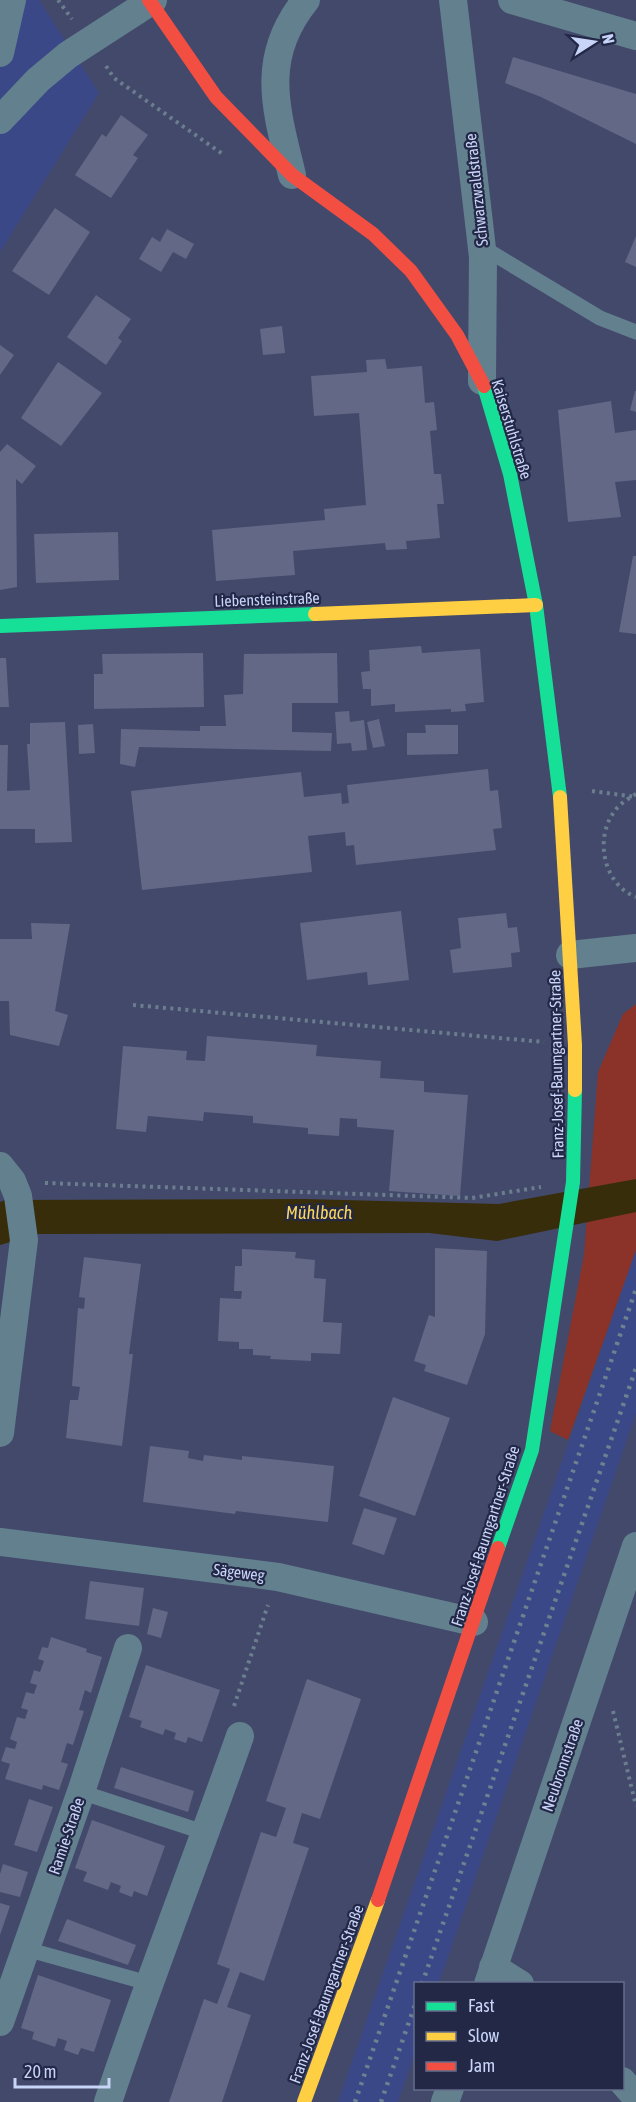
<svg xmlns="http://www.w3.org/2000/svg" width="636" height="2102" font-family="'Asap Condensed',sans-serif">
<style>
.built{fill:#3b4888}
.green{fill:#8b3328}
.water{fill:#372d0a}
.building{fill:#626885}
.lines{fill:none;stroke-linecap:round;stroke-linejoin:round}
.path{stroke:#6b7e8e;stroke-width:4;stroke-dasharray:3 4.5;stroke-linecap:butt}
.lane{stroke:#63808f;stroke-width:15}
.street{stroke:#63808f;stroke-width:28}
.fast{stroke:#16e098;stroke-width:14}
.slow{stroke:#ffcf43;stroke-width:14}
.jam{stroke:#f24e42;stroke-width:14}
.rail{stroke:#6d8190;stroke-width:4.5;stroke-dasharray:3 6;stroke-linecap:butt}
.path-bridge{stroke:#6b7e8e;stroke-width:4;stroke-dasharray:3 4.5;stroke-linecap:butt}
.labels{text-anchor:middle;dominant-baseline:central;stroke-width:4.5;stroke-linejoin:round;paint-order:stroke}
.street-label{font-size:16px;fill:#c9d4f9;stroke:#222845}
.water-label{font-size:18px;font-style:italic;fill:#fbd65c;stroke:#222845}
</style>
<rect width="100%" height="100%" fill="#43496b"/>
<!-- built -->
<path class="built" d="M0 0H39L99 93 0 252Z
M636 1250V1413L439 1983 416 1984 415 2053 398 2102H338Z"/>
<!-- green -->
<path class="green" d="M636 1004V1250L568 1440 550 1431 584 1255 598 1072 623 1014Z"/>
<!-- water -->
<path class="water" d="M636 1179V1212L497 1241 429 1233 38 1234 0 1245V1202L5 1200 304 1199 499 1204Z"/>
<!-- building -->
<path class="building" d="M513 57 636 94V144L541 97 505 83Z
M121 115 148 135 133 155 138 158 111 198 75 175 102 134 106 137Z
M55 208 90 232 49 295 12 271Z
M167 229 194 244 186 259 173 252 161 272 139 259 152 237 160 242Z
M636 236V267L625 262Z
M96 295 131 319 118 338 122 341 106 365 67 337Z
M282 326 285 353 263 355 260 329Z
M0 345 14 355 0 375Z
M385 359 387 369 422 366 425 403 434 402 437 430 430 431 434 474H441L444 504H437L440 538 406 541 407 549 386 550 385 543 293 551 295 575 216 581 212 530 325 520 324 509 366 505 359 413 314 416 311 376 367 372 366 360Z
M58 362 102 393 61 446 21 418Z
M635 391H636V412L630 410Z
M611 401 615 433 636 430V480L615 482 621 517 568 522 558 410Z
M7 444 36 466 22 484 16 479 17 587 0 590V452Z
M118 532 119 580 36 583 34 534Z
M633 556H636V634L619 632Z
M421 646 422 653 480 649 484 702 465 704 466 711 451 712V709L395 712V704L371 706V689H363L361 672 370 671 369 650Z
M203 653 204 707 94 709V674H103L102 654Z
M337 653 338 703H292V732L332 733 331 751 139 747 135 767 120 764 121 729 200 731V726H226L224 695 243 694 244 654Z
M0 658H6L9 707H0Z
M349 711 350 722 364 720 367 750 352 751 351 743 337 744 335 712Z
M379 719 385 746 373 748 367 722Z
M65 722 72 842 35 843V829H0V745H8L7 791 30 790 27 744H30V723Z
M93 724 95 753 79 754 78 725Z
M425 725H458V754L407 755V733H426Z
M488 769 490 791 498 790 502 828 493 829 496 850 356 865 354 845 346 846 345 832 308 836 312 872 142 890 131 791 301 772 304 797 341 793 342 804 349 803 347 785Z
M401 911 409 980 368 985 367 972 307 980 300 923Z
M506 913 508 928 517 927 520 952 511 953 512 967 453 973 450 950 461 948 458 918Z
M31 923 70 924 55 1011 68 1015 59 1046 10 1035 9 1001H0V939H32Z
M207 1036 317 1045 316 1056 381 1061 380 1078 424 1081V1092L468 1095 460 1196 389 1191 394 1130 357 1127V1119L340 1118 339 1136 308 1134V1128L253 1123V1116L204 1112 203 1121 148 1116 146 1132 116 1129 123 1046 187 1051 186 1060 205 1061Z
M435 1248 487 1251 485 1334 467 1385 424 1371 426 1365 414 1361 429 1315 435 1317Z
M242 1249 296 1252 295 1258 315 1260 314 1278 326 1279 323 1322 342 1323 340 1354 311 1353V1361L270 1359 271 1356 253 1355V1349H239V1342L218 1341 220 1298 241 1299 242 1291H234L235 1266H242Z
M84 1257 141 1264 129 1354H133L122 1446 66 1438 70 1400H78L80 1387 72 1386 78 1308 84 1309 85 1298 79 1297Z
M393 1397 450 1418 415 1516 359 1496Z
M150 1446 189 1451 188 1458 203 1461 204 1455 242 1460V1456L334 1466 328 1522 236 1511 235 1514 143 1502Z
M364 1508 397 1518 384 1555 352 1544Z
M90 1581 144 1588 139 1626 85 1619Z
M153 1608 168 1612 161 1638 147 1634Z
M51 1637 87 1649 86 1652 102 1657 91 1693 85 1690 79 1710 84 1711 73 1745 67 1743 61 1762 68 1764 59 1790 43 1785 42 1790 5 1779 10 1764 1 1761 6 1747 15 1749 17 1742 10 1739 17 1717 25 1719 28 1710 21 1708 26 1692 34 1694 37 1685 30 1683 34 1670 40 1672 44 1661 38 1659 42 1647 48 1648Z
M146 1665 220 1690 202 1742 188 1737 186 1743 174 1739 176 1733 165 1729 163 1735 140 1727 142 1721 129 1717Z
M307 1679 361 1699 320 1819 302 1813 293 1843 309 1848 264 1981 240 1972 227 2007 251 2015 222 2102H169L204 1999 217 2004 230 1969 217 1964 261 1832 276 1837 286 1808 266 1801Z
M121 1767 194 1791 188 1812 114 1788Z
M29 1799 53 1807 37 1852 14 1845Z
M92 1820 165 1846 147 1896 134 1891 132 1897 119 1892 121 1886 111 1882 108 1890 83 1881 87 1872 75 1868Z
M3 1864 28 1872 20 1897 0 1892V1874Z
M0 1903 10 1906 0 1935Z
M67 1919 136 1945 128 1965 58 1941Z
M38 1975 111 2000 94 2052 81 2048 78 2055 64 2050 67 2041 58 2038 55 2047 32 2039 34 2032 21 2028Z"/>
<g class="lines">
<!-- path -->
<path class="path" d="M58 0 72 19
M106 66 114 78 224 155
M592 791 636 797
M133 1005 544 1042
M45 1183 472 1198 541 1187
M234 1706 268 1605
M613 1711 636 1806"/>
<!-- lane -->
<path class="lane" d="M482 247 600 318 636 332
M81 1792 206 1833
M26 1949 148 1983"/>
<!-- street -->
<path class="street" d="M453 0 483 257 482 381
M512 0 636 36
M0 53 12 0
M0 120 38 80 68 55 153 0
M292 175C276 109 259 58 306 0
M570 955 636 948
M0 1166 12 1181 18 1196 24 1240 0 1433
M0 1542 278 1577 474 1622
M493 1967 520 1984
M488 1984 636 1546
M0 2022 81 1792 128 1648
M622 2081 636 2097
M108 2102C149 1979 197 1858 240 1736
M445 2102 450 2088"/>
<!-- fast -->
<path class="fast" d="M484 386 510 474 536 605 560 797
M0 626 315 614
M498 1548 532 1450 573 1182 575 1090"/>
<!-- slow -->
<path class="slow" d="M315 614 536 605
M560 797 575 1045V1090
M304 2102 378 1900"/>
<!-- jam -->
<path class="jam" d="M149 0 216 97 292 175 373 234 411 271 457 335 484 386
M378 1900 498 1548"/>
<!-- rail -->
<path class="rail" d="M422 1984 636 1368
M355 2102 636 1289
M381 2102 416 2002"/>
<!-- path-bridge -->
<path class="path-bridge" d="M636 794C628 799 619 804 614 812 594 839 604 885 636 897"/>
</g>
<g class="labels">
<!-- street labels -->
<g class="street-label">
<text transform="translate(476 190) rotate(-96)">Schwarzwaldstraße</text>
<text transform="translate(512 429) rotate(73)">Kaiserstuhlstraße</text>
<text transform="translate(267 599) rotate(-2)">Liebensteinstraße</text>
<text transform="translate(556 1064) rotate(-91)">Franz-Josef-Baumgartner-Straße</text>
<text transform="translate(485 1536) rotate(-72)">Franz-Josef-Baumgartner-Straße</text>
<text transform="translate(239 1572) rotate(7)">Sägeweg</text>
<text transform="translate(562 1765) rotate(-71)">Neubronnstraße</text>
<text transform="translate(66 1836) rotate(-71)">Ramie-Straße</text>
<text transform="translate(326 1994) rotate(-70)">Franz-Josef-Baumgartner-Straße</text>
</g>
<!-- water labels -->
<g class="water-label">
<text x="319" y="1212">Mühlbach</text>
</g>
</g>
<!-- legend -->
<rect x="414" y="1982" width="210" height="108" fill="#222845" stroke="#656d8d" stroke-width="1.5"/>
<rect x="426" y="2002" width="30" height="9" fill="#16e098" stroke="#656d8d" stroke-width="1.5"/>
<text x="468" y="2012" font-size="18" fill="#c9d4f9">Fast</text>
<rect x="426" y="2032" width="30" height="9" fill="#ffcf43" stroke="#656d8d" stroke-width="1.5"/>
<text x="468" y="2042" font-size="18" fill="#c9d4f9">Slow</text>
<rect x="426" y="2062" width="30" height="9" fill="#f24e42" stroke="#656d8d" stroke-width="1.5"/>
<text x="468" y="2072" font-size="18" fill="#c9d4f9">Jam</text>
<!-- north arrow -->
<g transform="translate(594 42) rotate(78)" stroke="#222845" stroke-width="4.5" paint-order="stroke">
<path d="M0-4.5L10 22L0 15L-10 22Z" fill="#c9d4f9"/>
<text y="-9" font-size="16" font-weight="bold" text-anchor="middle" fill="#c9d4f9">N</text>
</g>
<!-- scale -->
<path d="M15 2078v9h94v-9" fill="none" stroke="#c9d4f9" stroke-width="3"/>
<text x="24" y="2078" font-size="18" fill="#c9d4f9" stroke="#222845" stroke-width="4.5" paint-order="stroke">20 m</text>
</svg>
